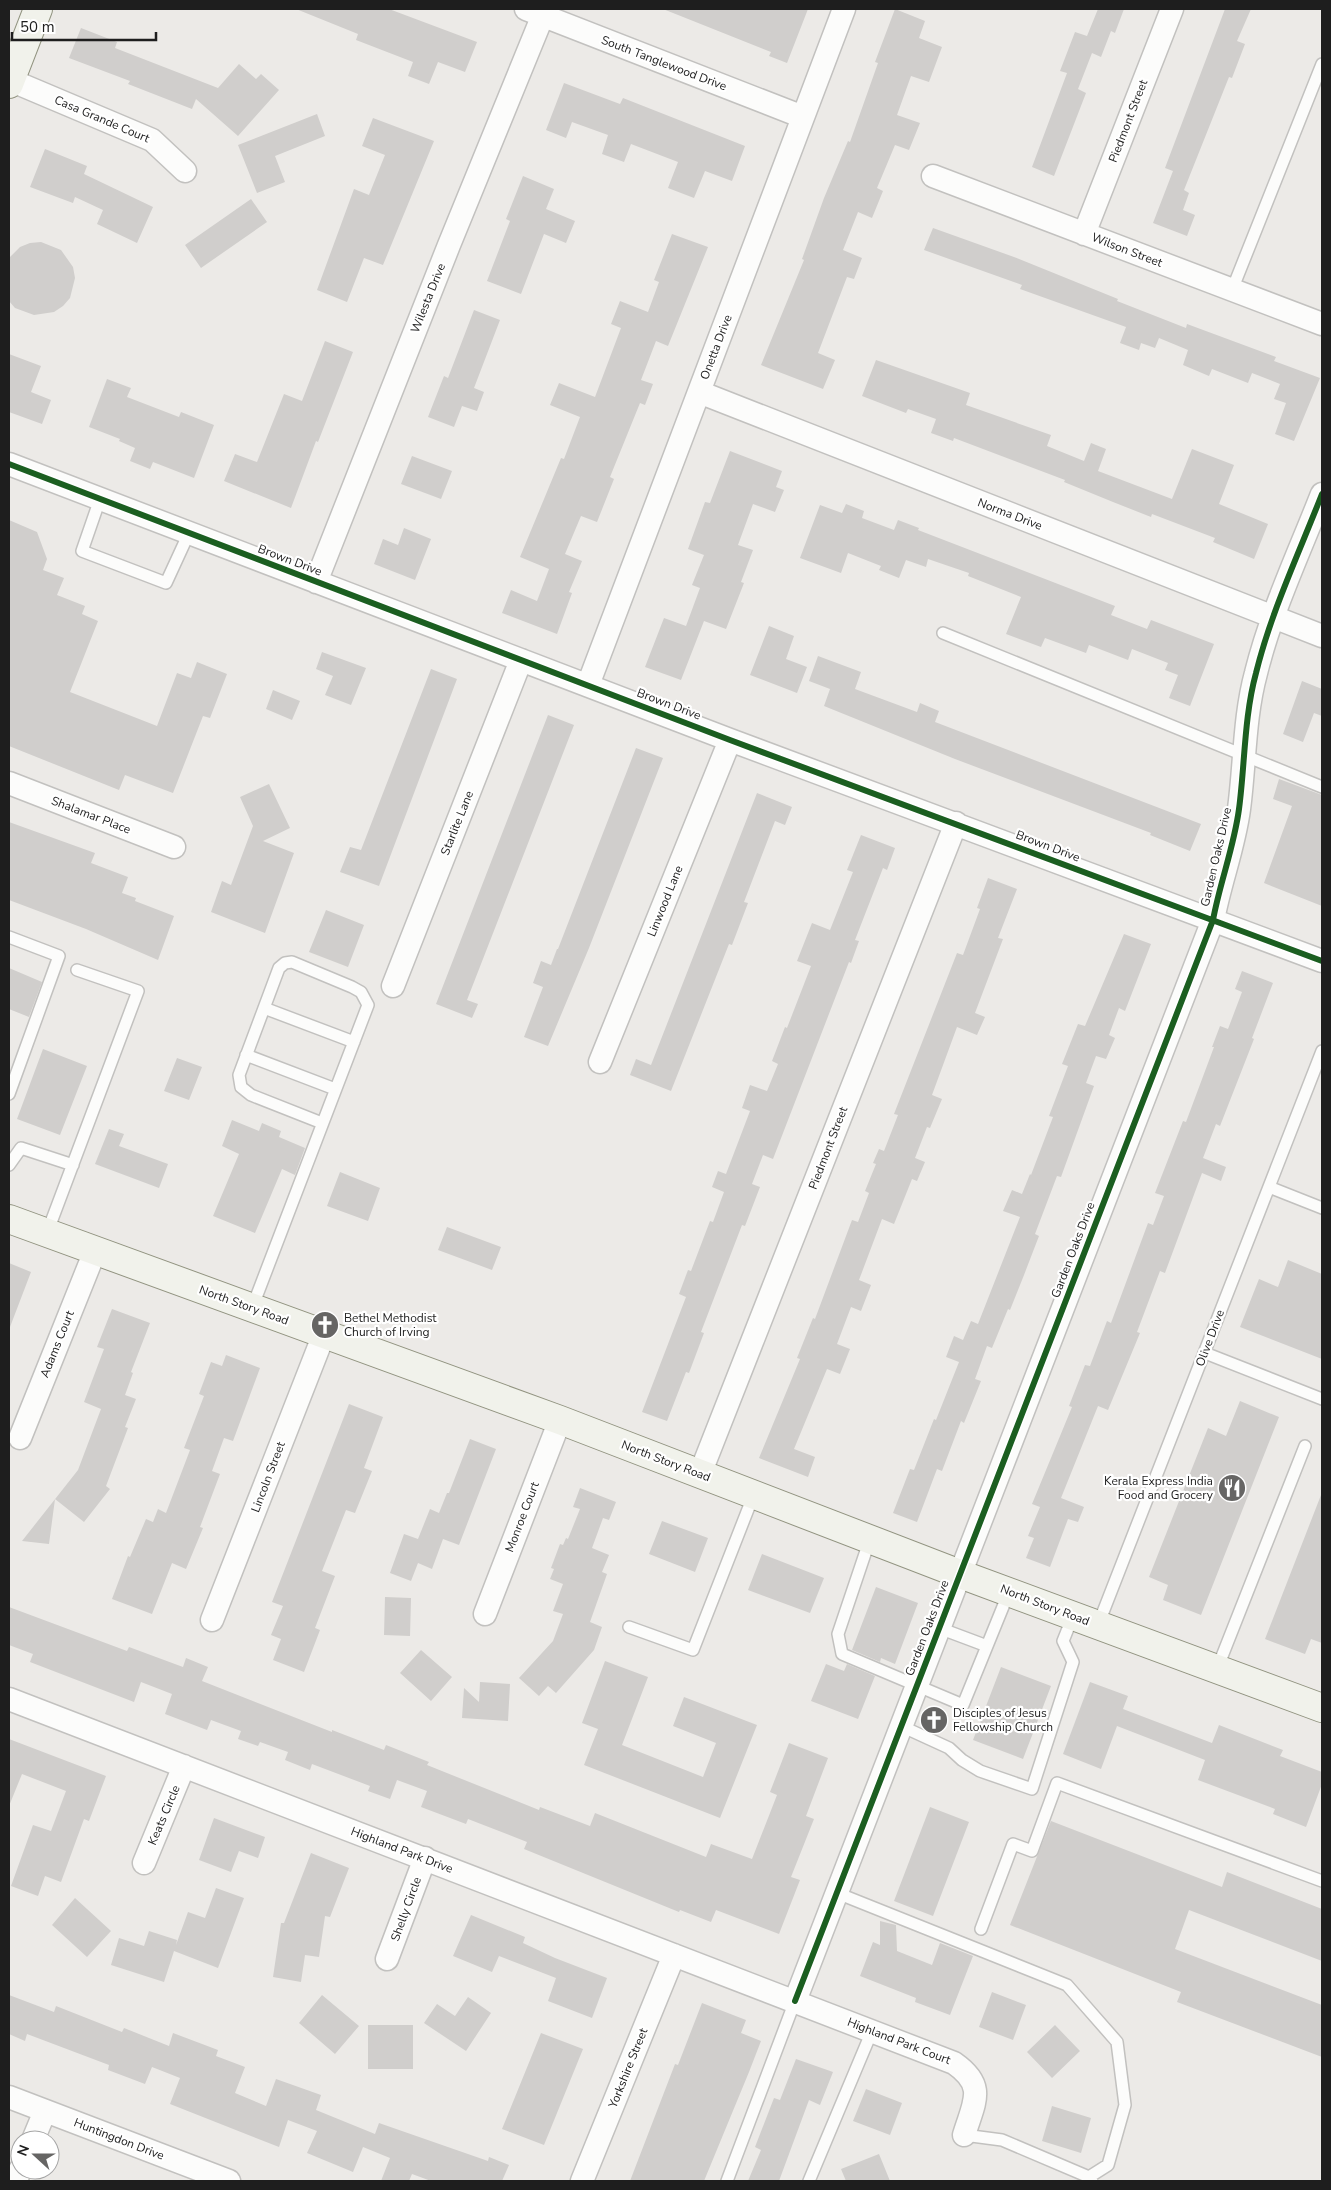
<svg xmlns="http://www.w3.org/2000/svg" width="1331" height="2190" font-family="'Nunito Sans',sans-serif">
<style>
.building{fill:#d0cecc}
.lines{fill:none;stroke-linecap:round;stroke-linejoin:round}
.service-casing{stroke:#c2c1bf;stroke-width:14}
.minor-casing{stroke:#c2c1bf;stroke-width:25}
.secondary-casing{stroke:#929481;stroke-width:30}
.service{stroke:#fcfcfb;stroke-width:11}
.minor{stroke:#fcfcfb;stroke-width:22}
.secondary{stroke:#f1f2eb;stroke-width:28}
.cycleway-casing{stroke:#fff;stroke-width:9}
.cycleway{stroke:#1b5e20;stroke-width:6}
.labels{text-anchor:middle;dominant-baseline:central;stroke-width:4.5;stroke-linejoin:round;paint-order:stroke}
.street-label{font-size:12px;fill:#1e1e1e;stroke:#fff}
.poi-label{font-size:12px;fill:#1e1e1e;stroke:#fff;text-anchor:start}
</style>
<rect width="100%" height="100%" fill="#eceae7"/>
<!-- building -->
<path class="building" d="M296 9H389L477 42 465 72 438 62 429 84 408 76 413 62 356 40 358 34Z
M663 9H808L787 63 769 56 771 52Z
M895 9 925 21 919 38 942 47 929 82 911 76 897 115 920 123 909 150 895 145 877 188 883 191 872 218 858 212 843 250 862 258 854 279 847 277 818 353 835 360 823 389 761 365 804 260 802 259 824 198 848 141 850 142 878 63 875 62Z
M1098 9H1124L1115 33 1111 31 1101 57 1092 53 1078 89 1086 93 1054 176 1032 167 1067 73 1060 71 1075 32 1087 36Z
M1225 9H1251L1237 41 1245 44 1232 78 1229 77 1184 190 1189 193 1183 210 1195 215 1187 236 1153 223 1173 171 1165 168Z
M81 28 117 42 115 48 218 88 239 64 256 79 261 74 279 90 238 136 196 99 192 109 128 84 130 81 69 58Z
M564 83 620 104 623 98 745 146 732 181 705 171 694 198 668 188 678 162 631 144 624 162 602 154 608 135 572 122 566 138 546 130Z
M317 114 325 136 275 156 285 182 257 193 238 145Z
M373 118 434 141 383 265 364 258 347 302 317 290 354 189 369 195 385 155 362 146Z
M45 149 87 166 84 174 153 207 137 243 97 224 103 210 75 197 73 203 30 187Z
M523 176 554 189 546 209 575 221 566 243 544 234 521 294 487 281 510 221 506 219Z
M251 199 267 222 201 268 185 245Z
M933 228 1014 257 1118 299 1117 301 1186 328 1187 324 1276 357 1274 361 1320 378 1294 441 1275 434 1286 403 1274 399 1280 384 1252 373 1248 383 1212 369 1209 376 1183 365 1188 350 1159 338 1155 348 1141 343 1139 350 1120 343 1126 327 1020 289 1022 285 924 250Z
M672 234 708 247 668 346 656 341 641 380 653 384 645 405 640 403 610 477 614 479 597 522 581 516 565 554 582 561 569 592 572 593 557 634 502 613 511 590 537 601 549 569 520 557 561 458 564 459 580 417 550 405 559 383 595 397 621 328 611 324 620 301 648 312 659 282 654 280Z
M41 242 61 250 73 267 75 278 70 298 63 306 54 312 34 315 15 308 9 301V258L20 247 30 243Z
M474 310 500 320 474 388 484 392 477 411 462 406 454 427 428 417 444 376 448 378Z
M325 341 353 352 318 442 316 441 291 508 224 481 235 454 257 462 284 394 302 401Z
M9 354 41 366 31 392 51 400 42 424 9 412Z
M876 360 970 393 966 405 1051 435 1047 446 1084 461 1091 443 1106 449 1098 471 1172 499 1192 449 1234 465 1219 504 1268 524 1254 559 1213 542 1215 538 1152 514 1151 517 1113 502 1064 482 1065 480 954 438 953 441 931 433 936 419 908 409 906 413 862 396Z
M107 379 131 388 127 397 179 417 181 412 214 425 194 478 153 462 150 469 130 461 135 448 119 441 120 439 89 427Z
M730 451 782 471 776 487 784 490 775 512 753 504 738 545 753 550 741 582 744 583 726 629 704 621 681 680 645 667 664 618 686 626 700 588 692 585 704 555 688 549 705 502 710 503Z
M412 456 452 471 441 499 401 484Z
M846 504 864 511 862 518 894 530 898 520 919 528 918 530 1115 606 1111 615 1147 629 1151 620 1214 644 1190 706 1169 698 1178 675 1165 670 1168 663 1132 649 1128 660 1089 645 1086 653 1045 638 1041 647 1006 634 1021 597 968 576 969 573 928 559 926 567 906 560 899 578 879 570 881 566 848 553 841 573 800 558 820 505 842 513Z
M9 520 37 532 47 559 43 570 64 578 57 595 85 606 82 614 98 621 70 692 157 726 177 673 191 678 197 662 227 674 210 718 203 716 173 793 125 775 119 790 9 746Z
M404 528 431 539 415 580 374 564 383 539 398 545Z
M769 626 794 636 786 659 807 667 797 693 750 675Z
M322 652 366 668 351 705 325 695 333 676 316 669Z
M818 656 861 672 855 689 917 712 920 703 939 711 935 722 1201 824 1190 851 1150 835 1151 833 955 759 824 706 830 689 809 681Z
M431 669 457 679 379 886 340 872 350 847 361 850Z
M1302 681 1322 689V716L1314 713 1303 742 1283 734Z
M273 690 300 701 292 720 266 709Z
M548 715 574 725 467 1000 478 1004 472 1018 436 1004Z
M636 748 663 758 589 948 548 1046 524 1037 543 987 533 983 541 961 551 965 557 949H558Z
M1279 779 1322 795V906L1264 883 1292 806 1273 799Z
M269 784 290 828 263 841 294 853 265 933 211 912 222 881 231 885 253 826 240 797Z
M757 793 792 807 785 825 775 821 744 902 748 903 732 945 729 944 671 1091 630 1075 636 1059 651 1065Z
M9 822 95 853 91 863 128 877 122 893 136 898 135 901 174 916 158 960 86 929 9 900Z
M861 835 895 848 887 870 883 868 855 940 859 941 851 963 849 962 773 1159 763 1155 752 1184 760 1187 745 1226 742 1225 701 1332 704 1333 689 1373 686 1372 667 1421 642 1412 686 1297 679 1294 688 1270 691 1271 710 1221 713 1222 724 1192 712 1187 718 1171 726 1174 750 1111 742 1108 750 1085 767 1091 778 1064 772 1061 785 1027 787 1028 811 966 797 961 812 923 830 930 853 872 847 870Z
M988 878 1017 889 998 938 1003 939 975 1013 985 1017 977 1035 957 1027 932 1095 942 1099 930 1128 927 1127 915 1158 925 1162 917 1181 912 1179 894 1224 882 1219 859 1280 871 1285 861 1311 851 1307 837 1344 850 1349 840 1374 827 1369 794 1449 815 1457 808 1477 759 1458 800 1359 797 1358 813 1318 815 1319 852 1220 858 1222 869 1193 865 1191 876 1164 873 1163 879 1149 884 1151 898 1115 894 1114 957 953 963 955 980 909 977 908Z
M326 910 364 925 348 967 309 952Z
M1124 934 1151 944 1125 1011 1119 1008 1109 1035 1115 1038 1106 1059 1096 1056 1086 1083 1094 1086 1061 1177 1057 1176 1035 1234 1039 1236 1024 1275 1010 1310 1008 1309 992 1348 987 1346 975 1379 981 1381 964 1423 961 1421 942 1471 937 1469 917 1522 893 1513 910 1469 914 1470 934 1419 936 1420 959 1362 946 1357 954 1336 963 1340 971 1321 978 1324 1020 1217 1003 1211 1012 1190 1022 1194 1030 1174 1031 1175 1053 1117 1049 1116 1068 1066 1062 1064 1078 1024 1085 1026Z
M9 968 42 982 29 1017 9 1009Z
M1242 971 1273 983 1252 1038 1254 1039 1220 1126 1216 1124 1203 1158 1226 1167 1221 1181 1202 1173 1165 1273 1160 1271 1137 1332 1140 1333 1108 1410 1098 1406 1061 1498 1084 1507 1078 1522 1068 1519 1050 1567 1026 1558 1034 1538 1028 1536 1040 1507 1032 1504 1072 1407 1069 1406 1085 1365 1090 1366 1107 1321 1111 1323 1148 1223 1153 1225 1164 1196 1155 1193 1183 1121 1186 1122 1214 1047H1212L1220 1026 1228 1029 1242 992 1235 989Z
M43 1049 87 1066 60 1135 17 1119Z
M177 1058 202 1067 189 1100 164 1091Z
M232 1120 259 1131 262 1123 281 1131 279 1137 305 1148 295 1175 282 1169 255 1233 213 1216 239 1154 222 1146Z
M109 1129 124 1134 119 1146 168 1164 159 1188 95 1164Z
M340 1172 380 1188 368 1221 327 1206Z
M447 1227 501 1247 492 1270 438 1250Z
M1288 1260 1322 1274V1359L1240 1327 1259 1279 1278 1287Z
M9 1263 31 1272 10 1327H9Z
M112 1309 150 1323 131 1372 133 1373 125 1395 136 1399 125 1427 128 1428 106 1486 110 1489 84 1522 55 1499 49 1544 22 1541 78 1470 101 1409 84 1402 104 1349 97 1347Z
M226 1355 260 1368 233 1441 224 1438 212 1471 220 1474 200 1527 203 1528 186 1569 172 1563 152 1614 112 1599 128 1556 130 1557 146 1519 153 1522 158 1509 166 1513 190 1450 184 1448 204 1396 199 1394 211 1362 222 1366Z
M1240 1401 1279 1417 1201 1615 1163 1600 1168 1585 1149 1577 1208 1428 1226 1436Z
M349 1404 383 1417 364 1468 372 1471 355 1513 346 1510 322 1571 335 1576 315 1628 320 1630 304 1672 273 1660 281 1639 271 1635 283 1606 272 1602Z
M470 1439 496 1449 459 1545 443 1539 432 1569 418 1563 411 1581 390 1573 404 1534 418 1539 430 1509 439 1513 447 1493H449Z
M580 1488 616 1502 609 1520 603 1518 592 1548 609 1555 602 1572 607 1574 590 1622 602 1627 594 1650 556 1693 548 1686 539 1696 519 1678 553 1641 563 1614 553 1611 563 1584 550 1579 554 1569 551 1568 560 1544 563 1545 566 1538 568 1539 580 1509 573 1507Z
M1321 1495 1322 1643 1311 1639 1305 1654 1265 1639Z
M662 1521 708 1538 695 1572 649 1554Z
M762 1554 824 1578 810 1613 748 1590Z
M876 1587 918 1603 895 1664 881 1658 880 1662 852 1650Z
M385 1597 411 1598 410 1636 384 1635Z
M9 1607 127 1651 129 1647 183 1667 186 1658 208 1667 202 1681 332 1732V1730L384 1750 386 1745 429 1762 427 1765 539 1810 540 1807 590 1826 595 1813 706 1857 711 1844 752 1859 777 1795 770 1792 789 1743 828 1758 806 1816 814 1819 791 1877 800 1880 779 1934 716 1910 711 1922 680 1910 679 1912 524 1849 527 1842 468 1819 466 1824 421 1807 427 1791 397 1780 390 1799 368 1791 370 1786 312 1764 310 1770 285 1760 288 1752 260 1742 258 1746 238 1739 241 1731 211 1720 207 1730 165 1714 172 1694 141 1682 134 1702 30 1662 33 1654 9 1645Z
M421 1650 452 1677 431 1701 400 1673Z
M605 1661 648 1677 622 1745 703 1777 716 1743 673 1726 684 1697 757 1725 720 1818 584 1765 598 1729 582 1723Z
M826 1664 844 1671 847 1664 875 1676 858 1719 811 1701Z
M1001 1667 1051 1686 1023 1759 973 1740Z
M480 1682 510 1684 508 1721 462 1718 464 1688 479 1702Z
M1090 1682 1128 1696 1123 1709 1212 1743 1219 1725 1283 1750 1280 1756 1322 1772V1784L1306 1827 1273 1814 1275 1809 1198 1780 1205 1760 1117 1726 1101 1769 1063 1754Z
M9 1739 106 1776 89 1821 84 1819 61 1882 45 1876 38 1896 11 1886 33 1825 51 1831 66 1791 22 1774 9 1806Z
M930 1807 969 1822 933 1916 894 1901Z
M214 1818 265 1837 258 1858 239 1851 231 1872 199 1860Z
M1051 1821 1222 1887 1227 1872 1322 1909V1961L1189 1910 1175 1949 1322 2005V2057L1177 2002 1181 1992 1010 1925Z
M311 1853 349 1868 330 1917 325 1916 319 1957 305 1955 301 1982 273 1977 281 1923H284Z
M216 1888 244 1898 218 1968 174 1951 164 1982 111 1965 119 1938 144 1946 149 1931 177 1940 176 1945 188 1912 205 1918Z
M75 1898 111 1931 87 1957 52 1925Z
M471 1915 525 1937 523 1943 555 1958 607 1978 592 2018 548 2001 556 1978 499 1956 492 1972 453 1956Z
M880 1921 896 1925 897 1951 932 1965 940 1943 973 1956 950 2015 915 2002 916 1998 860 1976 873 1942 880 1945Z
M992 1992 1026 2005 1013 2040 979 2027Z
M9 1995 54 2012 56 2006 122 2032 124 2028 169 2046 173 2033 218 2050 216 2056 245 2067 235 2093 266 2106 276 2079 321 2095 316 2110 375 2134 379 2123 488 2161 489 2157 509 2165 502 2181H431L412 2174 409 2181H381L390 2158 363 2147 353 2172 307 2153 317 2131 288 2120 279 2147 170 2104 180 2078 152 2067 145 2084 108 2070 109 2065 27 2034 25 2041 9 2034Z
M322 1995 359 2026 335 2054 299 2023Z
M468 1997 491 2013 466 2051 424 2023 437 2004 455 2016Z
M702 2003 746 2020 741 2033 761 2041 749 2072 704 2181H630L675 2064 678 2065Z
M368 2025H413V2069H368Z
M1055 2025 1080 2051 1052 2078 1027 2052Z
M541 2033 583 2049 544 2145 502 2129Z
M796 2059 833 2072 820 2105 809 2100 779 2181H748L761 2150 755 2147 774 2098 780 2100Z
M866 2089 902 2103 890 2135 853 2121Z
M1052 2106 1091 2118 1081 2153 1042 2141Z
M879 2154 890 2181H846L841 2169Z"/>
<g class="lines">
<defs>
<path id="service" d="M1232 290 1322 64
M100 499 82 551 166 583 189 533
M943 633 1322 787
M9 937 59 956 9 1094
M264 1008 354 1042
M246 1055 335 1089
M9 1165 21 1148 73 1165
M1269 1187 1322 1208
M47 1233 138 991 77 970
M252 1308 368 1005 361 992 352 987 292 962 285 963 279 968 239 1075 241 1087 251 1095 322 1123
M1205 1353 1322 1399
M870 1539 838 1634 842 1654 963 1705 1009 1592
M1098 1625 1322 1051
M629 1627 693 1650 754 1494
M939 1628 987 1646
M1217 1669 1305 1446
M901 1726 949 1748 962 1760 980 1771 1032 1789 1073 1662 1063 1641 1073 1616
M837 1893 1067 1985 1117 2042 1125 2105 1108 2165 1089 2177
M981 1929 1013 1844 1032 1851 1057 1783 1322 1881
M964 2135 1002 2140 1089 2177 1092 2181
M727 2181 795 2001
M809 2181 872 2031"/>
<path id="minor" d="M526 9 803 117
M10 80 152 140 185 171
M933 176 1322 324
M1084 234 1172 9
M699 392 1322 636
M9 464 730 740 1322 961
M316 582 449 245 543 15
M588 685 844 9
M9 783 174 847
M393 986 521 660
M600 1062 730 740
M20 1438 95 1251
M700 1474 956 823
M485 1614 560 1420
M212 1620 324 1334
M9 1699 954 2063C987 2086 974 2102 964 2135
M144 1863 184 1766
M387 1959 425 1858
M795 2001 1213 920C1220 882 1234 847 1239 809 1245 764 1244 717 1256 673 1271 612 1299 553 1322 494
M9 2097 229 2181
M33 2140 45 2111
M16 2181 20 2170
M582 2181 674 1955"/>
<path id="secondary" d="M9 84 38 9
M9 1219 560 1420 960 1574 1322 1708"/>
</defs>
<!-- service casing -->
<use href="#service" class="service-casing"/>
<!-- minor casing -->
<use href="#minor" class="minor-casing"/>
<!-- secondary casing -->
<use href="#secondary" class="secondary-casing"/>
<!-- service -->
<use href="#service" class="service"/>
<!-- minor -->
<use href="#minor" class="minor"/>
<!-- secondary -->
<use href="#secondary" class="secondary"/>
<defs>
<path id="cycleway" d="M9 464 730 740 1322 961
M795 2001 1213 920C1220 882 1234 847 1239 809 1245 764 1244 717 1256 673 1271 612 1299 553 1322 494"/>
</defs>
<!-- cycleway casing -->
<use href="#cycleway" class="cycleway-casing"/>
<!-- cycleway -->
<use href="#cycleway" class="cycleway"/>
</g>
<!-- icons -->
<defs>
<symbol id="church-disc" viewBox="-11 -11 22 22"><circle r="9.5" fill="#666564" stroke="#fff"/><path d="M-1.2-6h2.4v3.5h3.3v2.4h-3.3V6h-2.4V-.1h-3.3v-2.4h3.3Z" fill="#fff"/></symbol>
<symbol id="restaurant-disc" viewBox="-11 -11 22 22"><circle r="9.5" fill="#666564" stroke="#fff"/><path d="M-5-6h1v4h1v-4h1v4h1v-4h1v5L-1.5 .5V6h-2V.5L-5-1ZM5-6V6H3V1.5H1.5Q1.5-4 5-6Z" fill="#fff"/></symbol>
</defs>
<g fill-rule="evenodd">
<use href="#church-disc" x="309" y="1309" width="32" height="32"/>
<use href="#restaurant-disc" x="1216" y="1472" width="32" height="32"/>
<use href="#church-disc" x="918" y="1704" width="32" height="32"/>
</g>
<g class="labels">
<!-- street labels -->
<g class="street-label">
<text transform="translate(664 63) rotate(21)">South Tanglewood Drive</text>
<text transform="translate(102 119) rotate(23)">Casa Grande Court</text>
<text transform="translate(1128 121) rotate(-69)">Piedmont Street</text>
<text transform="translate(1127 250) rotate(21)">Wilson Street</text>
<text transform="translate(428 298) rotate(-68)">Wilesta Drive</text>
<text transform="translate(716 347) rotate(-69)">Onetta Drive</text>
<text transform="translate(1010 514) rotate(21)">Norma Drive</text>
<text transform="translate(290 560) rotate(21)">Brown Drive</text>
<text transform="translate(669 704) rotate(21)">Brown Drive</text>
<text transform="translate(91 815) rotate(21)">Shalamar Place</text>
<text transform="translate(457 823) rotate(-68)">Starlite Lane</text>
<text transform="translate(1048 846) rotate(21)">Brown Drive</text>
<text transform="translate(1216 857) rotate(-77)">Garden Oaks Drive</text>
<text transform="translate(665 901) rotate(-68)">Linwood Lane</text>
<text transform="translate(828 1148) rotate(-69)">Piedmont Street</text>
<text transform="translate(1073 1250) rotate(-69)">Garden Oaks Drive</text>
<text transform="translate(244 1305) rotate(20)">North Story Road</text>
<text transform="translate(1210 1338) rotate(-69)">Olive Drive</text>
<text transform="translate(57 1344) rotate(-68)">Adams Court</text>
<text transform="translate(666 1461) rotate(21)">North Story Road</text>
<text transform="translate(268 1477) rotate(-69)">Lincoln Street</text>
<text transform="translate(522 1517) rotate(-69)">Monroe Court</text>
<text transform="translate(1045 1605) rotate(21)">North Story Road</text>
<text transform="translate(927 1628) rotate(-69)">Garden Oaks Drive</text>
<text transform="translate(164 1815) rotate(-67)">Keats Circle</text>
<text transform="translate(402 1850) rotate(21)">Highland Park Drive</text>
<text transform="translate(406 1909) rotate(-70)">Shelly Circle</text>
<text transform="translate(899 2041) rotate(21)">Highland Park Court</text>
<text transform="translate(628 2068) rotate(-68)">Yorkshire Street</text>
<text transform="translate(119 2139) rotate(21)">Huntingdon Drive</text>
</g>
<!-- poi labels -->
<g class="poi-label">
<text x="344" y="1318">Bethel Methodist<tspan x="344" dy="14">Church of Irving</tspan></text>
<text x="1213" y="1481" text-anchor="end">Kerala Express India<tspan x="1213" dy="14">Food and Grocery</tspan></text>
<text x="953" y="1713">Disciples of Jesus<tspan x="953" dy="14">Fellowship Church</tspan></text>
</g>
</g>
<!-- border -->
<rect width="1331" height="2190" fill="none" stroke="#1e1e1e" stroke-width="20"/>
<!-- north arrow -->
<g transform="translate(35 2155) rotate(291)"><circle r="24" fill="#ffffff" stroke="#a5a5a5"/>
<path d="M0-4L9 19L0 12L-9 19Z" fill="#666564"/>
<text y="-8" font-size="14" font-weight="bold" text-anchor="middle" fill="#1e1e1e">N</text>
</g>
<!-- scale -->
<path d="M12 32v8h144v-8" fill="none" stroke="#1e1e1e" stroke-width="2.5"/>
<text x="20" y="32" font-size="15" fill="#1e1e1e" stroke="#ffffff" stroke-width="4" paint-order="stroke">50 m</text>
</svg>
